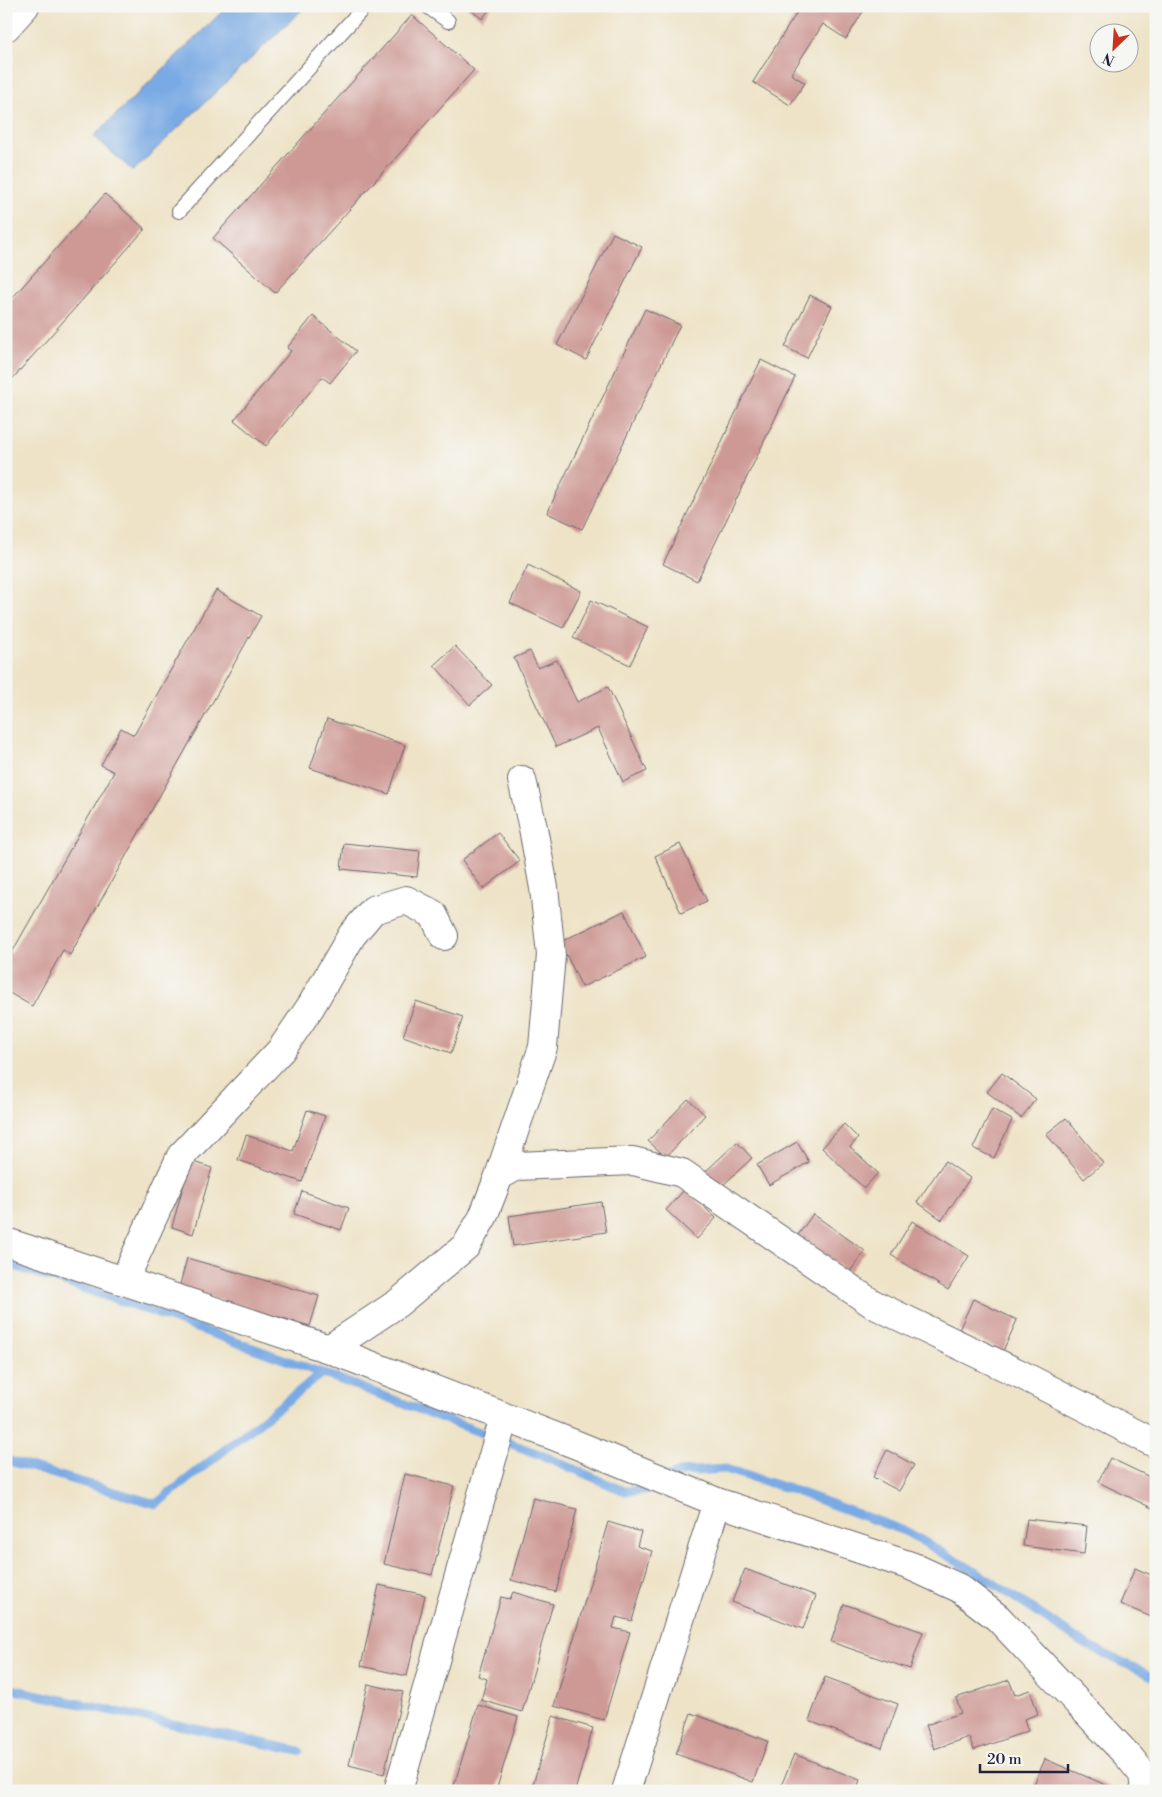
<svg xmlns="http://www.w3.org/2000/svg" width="1162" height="1797" font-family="'Libre Bodoni',serif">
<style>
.water{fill:#7aaae4;stroke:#4e6690}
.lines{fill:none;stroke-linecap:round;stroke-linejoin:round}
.stream{stroke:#7aaae4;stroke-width:9}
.building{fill:#ce9994}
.lane-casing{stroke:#69666c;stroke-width:16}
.street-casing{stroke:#69666c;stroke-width:30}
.lane{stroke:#fff;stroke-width:14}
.street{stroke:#fff;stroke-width:28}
</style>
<rect width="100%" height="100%" fill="#f6f6f2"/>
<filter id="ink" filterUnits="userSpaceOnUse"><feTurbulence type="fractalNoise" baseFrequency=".02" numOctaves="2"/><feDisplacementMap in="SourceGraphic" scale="10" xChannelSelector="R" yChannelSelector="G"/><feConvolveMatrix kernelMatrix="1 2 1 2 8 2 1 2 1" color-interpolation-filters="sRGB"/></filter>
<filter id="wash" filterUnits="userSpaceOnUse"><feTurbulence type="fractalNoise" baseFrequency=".0096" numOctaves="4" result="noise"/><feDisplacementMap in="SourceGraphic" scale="20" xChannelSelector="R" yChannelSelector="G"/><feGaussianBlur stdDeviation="1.12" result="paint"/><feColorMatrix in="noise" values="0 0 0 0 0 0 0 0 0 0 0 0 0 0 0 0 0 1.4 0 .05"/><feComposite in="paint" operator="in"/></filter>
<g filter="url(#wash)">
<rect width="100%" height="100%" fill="#eee3c7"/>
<!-- water -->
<path class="water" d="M228 6H306L133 171 94 136Z"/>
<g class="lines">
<!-- stream -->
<path class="stream" d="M6 1263 133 1305 322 1373 549 1458 624 1491 646 1490 658 1484
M6 1460 156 1504 322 1373
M669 1477 679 1472 725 1469 790 1489 907 1532 984 1577 1086 1645 1156 1678
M6 1688 299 1751"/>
</g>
<g id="blocks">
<!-- building -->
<path class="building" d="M466 6H492L482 19Z
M801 6H858L864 10 846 39 823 24 791 74 805 83 790 105 753 82Z
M412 15 474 70 275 293 213 238Z
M105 194 145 229 6 386V305Z
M613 233 642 247 586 360 557 345Z
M810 295 832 306 807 358 785 347Z
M645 309 680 325 582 529 547 513Z
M313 316 356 351 330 383 322 377 266 446 234 420 291 351 287 348Z
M761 360 795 377 697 581 663 564Z
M528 565 581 591 563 628 510 603Z
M216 590 261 616 70 955 63 950 32 1006 6 991V952L11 954 114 772 101 765 121 728 134 735Z
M591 600 648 627 630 665 573 638Z
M455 646 492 685 470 705 434 665Z
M530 651 538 668 557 660 577 702 608 687 647 771 623 782 598 728 556 747 514 658Z
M327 719 405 745 389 794 310 768Z
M498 833 520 861 483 889 462 860Z
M344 843 420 851 417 877 341 869Z
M680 844 707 901 681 913 655 856Z
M624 911 646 957 582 987 560 942Z
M416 1001 463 1017 451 1053 403 1036Z
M1002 1073 1036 1099 1021 1118 987 1092Z
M688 1099 705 1115 666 1157 648 1141Z
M992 1109 1012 1120 994 1158 973 1148Z
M307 1110 325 1116 302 1182 238 1160 246 1135 293 1151Z
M1066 1118 1103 1163 1084 1179 1046 1134Z
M844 1124 858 1138 850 1147 878 1173 864 1188 822 1148Z
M737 1142 752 1158 719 1189 704 1173Z
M797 1142 809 1162 769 1185 757 1165Z
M190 1161 212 1168 193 1234 172 1227Z
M945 1161 970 1178 942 1220 917 1202Z
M685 1189 716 1218 697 1239 666 1210Z
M302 1191 349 1208 341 1230 294 1214Z
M601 1202 606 1232 513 1246 509 1216Z
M813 1214 865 1251 849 1273 798 1235Z
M912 1221 969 1256 948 1290 891 1255Z
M187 1258 319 1296 310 1326 179 1288Z
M973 1299 1017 1320 1003 1351 959 1330Z
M887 1450 914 1465 899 1491 873 1477Z
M1110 1458 1154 1479 1156 1475V1510L1098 1482Z
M405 1474 454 1486 432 1575 384 1564Z
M533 1498 577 1509 556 1592 511 1580Z
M1027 1519 1087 1526 1084 1554 1023 1546Z
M608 1522 641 1532 637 1546 652 1551 632 1621 616 1617 613 1628 630 1632 604 1720 554 1706Z
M1135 1568 1156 1577V1619L1120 1604Z
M745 1569 816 1596 803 1629 732 1602Z
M379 1585 425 1595 407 1676 361 1666Z
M513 1592 553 1604 522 1712 481 1700 487 1679 478 1676 501 1597 510 1599Z
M844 1604 923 1632 910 1669 831 1642Z
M825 1677 898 1704 882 1748 809 1721Z
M1009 1680 1015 1695 1030 1690 1038 1714 1024 1719 1028 1731 974 1750 969 1737 934 1749 926 1725 961 1713 956 1698Z
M368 1684 403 1692 384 1774 349 1765Z
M478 1705 518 1717 496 1791H469L454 1786Z
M691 1713 768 1741 753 1782 676 1754Z
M553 1716 593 1728 575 1791H531Z
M794 1754 860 1780 856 1791H779Z
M1045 1759 1120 1791H1031Z"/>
</g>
</g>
<g filter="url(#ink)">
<use href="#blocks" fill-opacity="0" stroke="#69666c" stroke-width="1"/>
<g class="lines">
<defs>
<path id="lane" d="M427 6 448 21
M179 211 365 6"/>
<path id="street" d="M6 27 25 6
M499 1176 543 1047 551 955 544 888 533 828 522 780
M6 1242 329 1349 577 1445 717 1502 911 1566 959 1588 998 1618 1129 1757 1143 1774 1145 1791
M124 1281 181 1156 281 1050 311 1006 352 935 373 910 406 900 433 914 444 936
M329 1349 398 1303 466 1246 483 1217 499 1176 517 1166 633 1161 682 1173 873 1304 1020 1374 1156 1444
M398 1791 504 1417
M626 1791 717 1502"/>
</defs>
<!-- lane casing -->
<use href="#lane" class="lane-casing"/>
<!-- street casing -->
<use href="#street" class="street-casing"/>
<!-- lane -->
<use href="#lane" class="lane"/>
<!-- street -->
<use href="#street" class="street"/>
</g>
</g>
<!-- margin -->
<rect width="1162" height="1797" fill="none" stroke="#f6f6f2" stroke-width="25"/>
<!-- north arrow -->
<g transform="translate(1114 48) rotate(205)"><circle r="24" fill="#f6f6f2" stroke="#a1a1a9"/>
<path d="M0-4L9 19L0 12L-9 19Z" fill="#c8321e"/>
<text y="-8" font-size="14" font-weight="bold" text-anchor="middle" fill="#22223b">N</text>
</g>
<!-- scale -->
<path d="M980 1764v8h88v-8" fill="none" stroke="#22223b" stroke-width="2.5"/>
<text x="987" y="1764" font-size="15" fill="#22223b" stroke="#f6f6f2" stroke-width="4" paint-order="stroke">20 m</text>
</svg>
